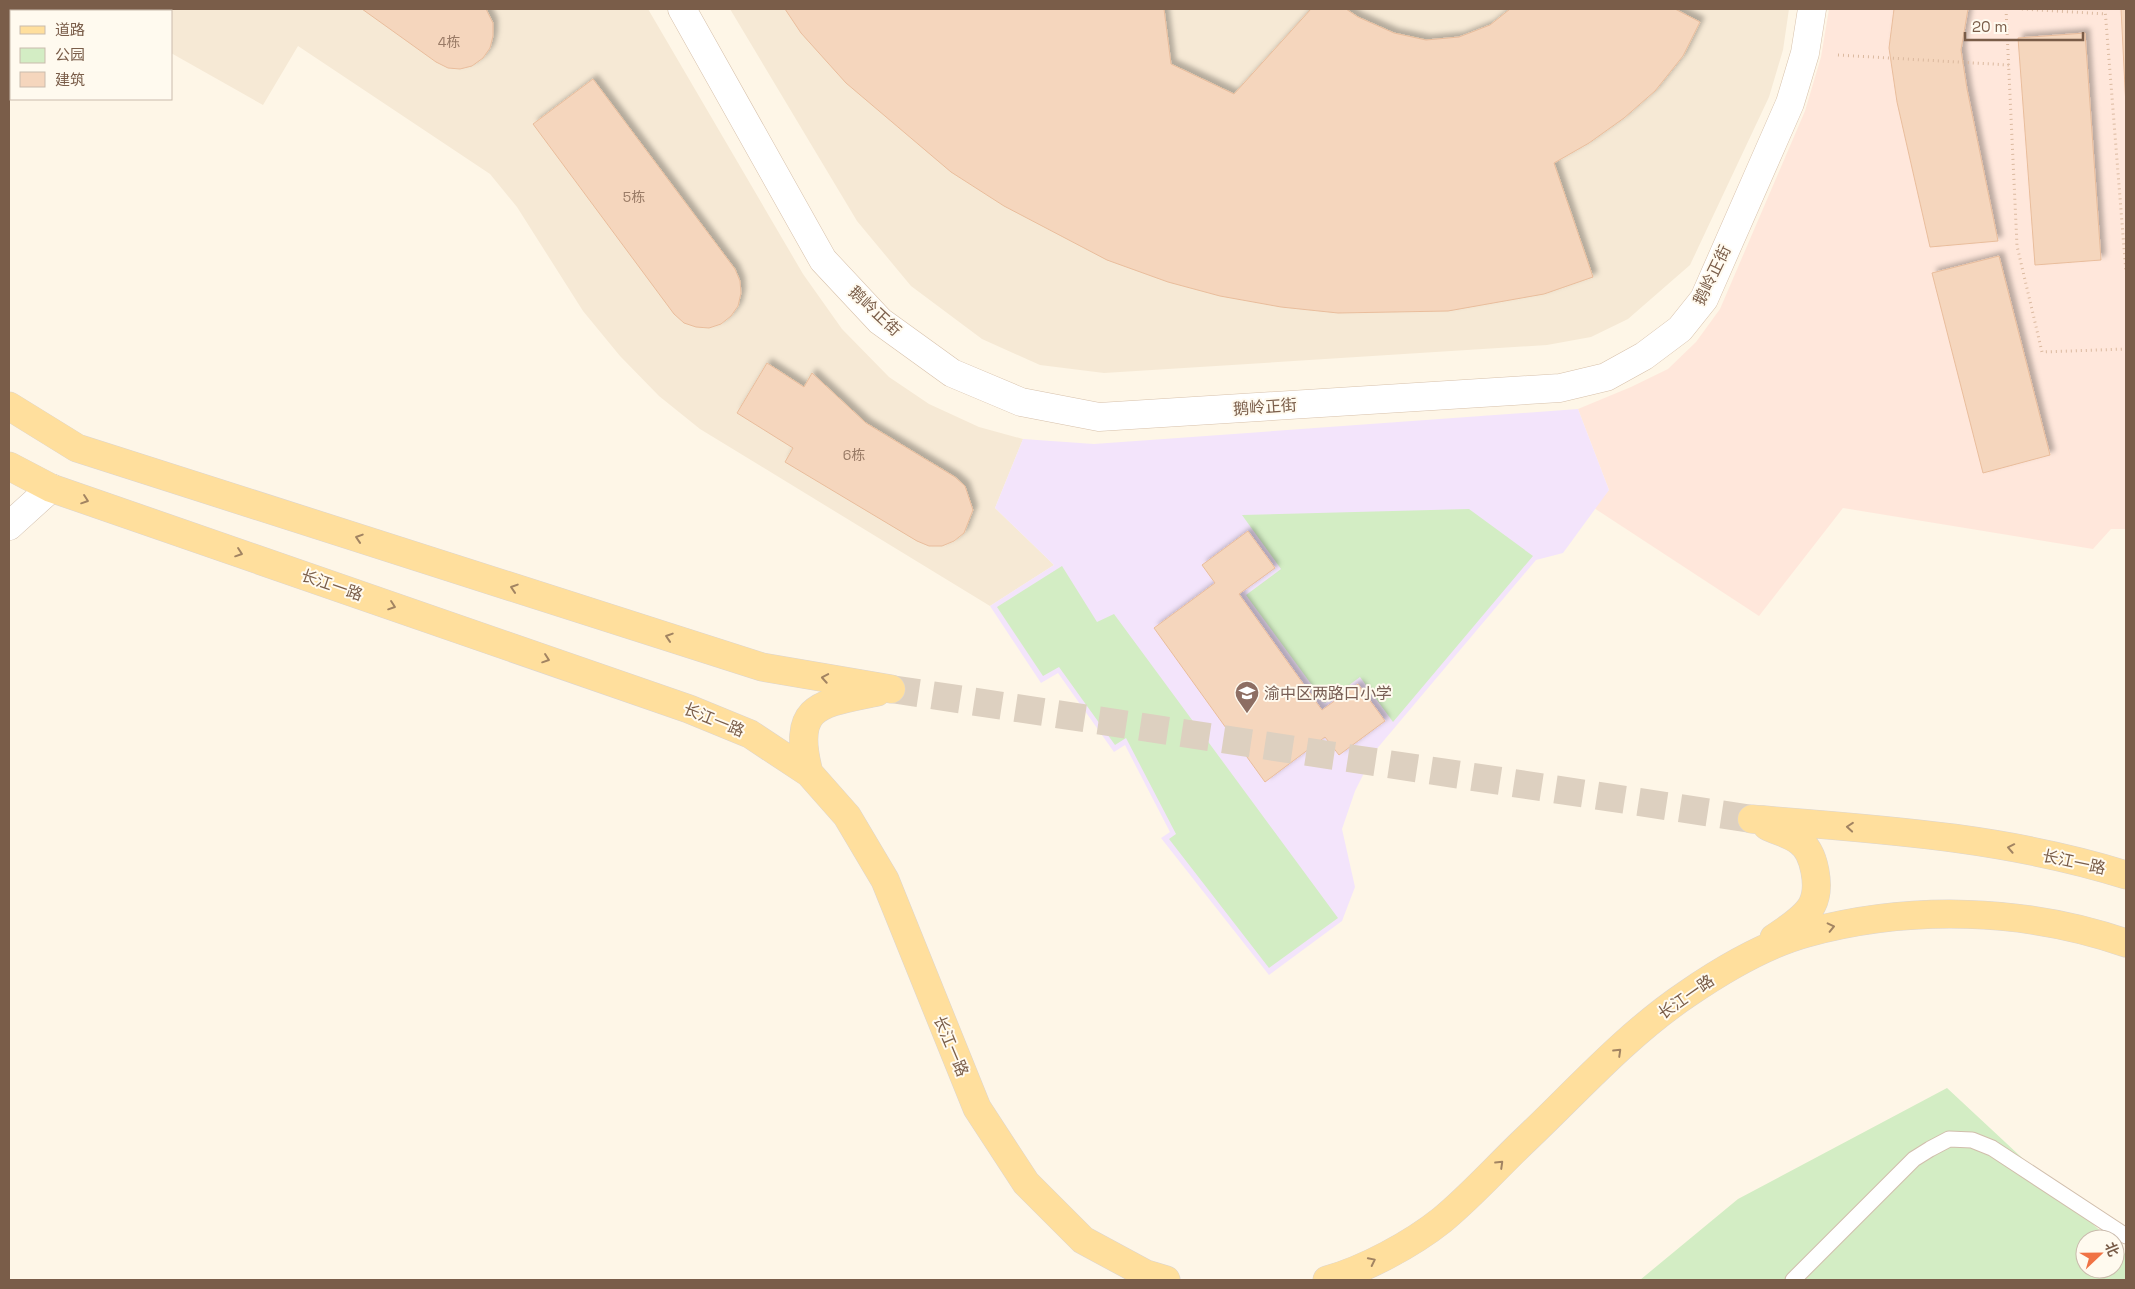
<svg xmlns="http://www.w3.org/2000/svg" width="2135" height="1289" font-family="'Space Grotesk','Noto Sans SC',sans-serif">
<style>
.residential{fill:#f6e9d5}
.commercial{fill:#ffe7db}
.education{fill:#f3e4fb}
.green{fill:#d3edc4}
.building{fill:#f5d6bd;stroke:#e9bd9c;filter:url(#shadow)}
.lines{fill:none;stroke-linecap:round;stroke-linejoin:round}
.primary-tunnel{stroke:#ddd0c0;stroke-width:28;stroke-dasharray:28 14;stroke-linecap:butt}
.lane-casing{stroke:#d1beac;stroke-width:17}
.street-casing{stroke:#d1beac;stroke-width:29}
.secondary-casing{stroke:#d7c1ab;stroke-width:29}
.primary-casing{stroke:#dcd5d0;stroke-width:29}
.path{stroke:#dbb99f;stroke-width:3;stroke-dasharray:1 4;stroke-linecap:butt}
.lane{stroke:#fff;stroke-width:15}
.street{stroke:#fff;stroke-width:28}
.secondary{stroke:#fff;stroke-width:28}
.primary{stroke:#ffdf9d;stroke-width:28}
.oneway{stroke:#a28462}
.labels{text-anchor:middle;dominant-baseline:central;stroke-width:4;stroke-linejoin:round;paint-order:stroke}
.number-label{font-size:14px;fill:#997b66}
.street-label{font-size:16px;fill:#7a5d49;stroke:#fffaef}
.education-label{font-size:16px;fill:#785e54;stroke:#fffaef;text-anchor:start}
</style>
<defs>
<filter id="shadow"><feDropShadow dx="4.5" dy="-4.5" stdDeviation="2.5" flood-color="#0004"/></filter>
</defs>
<rect width="100%" height="100%" fill="#fef6e7"/>
<!-- residential -->
<path class="residential" d="M125 9H648L803 274 842 329 889 377 929 404 979 427 1023 439 995 508 1054 565 990 606 700 429 659 396 620 356 583 311 517 207 490 174 298 46 263 105 171 53V11H127Z
M730 9H1789L1783 50 1769 97 1690 265 1628 319 1591 337 1547 345 1104 373 1040 365 982 339 911 286 857 221Z"/>
<!-- commercial -->
<path class="commercial" d="M1829 9H2126V529H2111L2093 549 1843 508 1759 616 1594 508 1609 490 1578 409 1631 387 1668 369 1696 342 1720 309 1805 111 1821 57Z"/>
<!-- education -->
<path class="education" d="M1578 409 1609 490 1563 553 1536 560 1375 751 1355 791 1342 829 1355 887 1342 921 1269 975 1161 838 1170 832 1125 745 1114 752 1058 673 1041 683 990 606 1054 565 995 508 1023 439 1094 444Z"/>
<!-- green -->
<path class="green" d="M1469 509 1533 556 1393 722 1360 677 1325 703 1246 595 1281 569 1242 515Z
M1062 566 1097 622 1114 614 1338 918 1269 968 1169 839 1176 834 1126 738 1115 745 1059 667 1043 676 997 607Z
M1947 1088 2109 1239H2085V1269H2115V1244L2126 1255V1280H1640L1738 1199Z"/>
<!-- building -->
<path class="building" d="M362 9H486L493 23V36L490 48 483 58 472 66 460 69 448 68 436 62Z
M785 9H1164L1171 64 1234 94 1311 9H1346L1358 17 1394 33 1426 40 1459 37 1490 25 1510 9H1675L1700 22 1683 56 1655 91 1624 118 1589 143 1554 163 1593 277 1544 294 1448 311 1338 313 1281 307 1220 296 1168 282 1107 260 1004 206 951 172 846 83 801 33Z
M1894 9H1968L1961 50 1967 89 1998 241 1930 247 1897 102 1889 48Z
M2121 9H2126V107Z
M2085 33 2101 260 2035 265 2018 38Z
M593 79 735 269 740 281 741 293 738 306 731 316 721 324 709 328 696 327 684 323 674 314 533 124Z
M1999 256 2050 455 1983 473 1932 273Z
M767 363 804 387 812 373 866 423 955 477 965 486 973 510 964 533 954 541 942 546H929L917 541 785 462 793 448 737 413Z
M1248 531 1275 568 1239 594 1322 710 1358 684 1385 721 1339 755 1325 737 1265 782 1154 628 1215 583 1202 565Z"/>
<g class="lines">
<!-- primary-tunnel -->
<path class="primary-tunnel" d="M891 689 1752 819"/>
<defs>
<path id="lane" d="M1793 1280 1914 1159 1930 1149 1949 1139 1972 1140 1992 1148 2126 1236"/>
<path id="street" d="M9 526 51 488"/>
<path id="secondary" d="M682 9 823 260 880 321 952 373 1021 402 1099 417 1560 388 1606 377 1644 356 1680 329 1704 299 1790 103 1805 53 1812 9"/>
<path id="primary" d="M9 406 77 448 762 667 891 689
M9 466 51 488 689 709 750 734 809 773 847 816 885 880 977 1108 1026 1183 1083 1240 1146 1274 1166 1280
M809 773C791 704 820 704 877 692
M1752 819C1877 829 2006 837 2126 875
M1767 826C1777 831 1790 834 1799 841 1815 852 1821 888 1812 905 1805 918 1787 929 1774 938
M1327 1280C1364 1270 1412 1244 1442 1220 1470 1197 1496 1168 1522 1143 1575 1093 1626 1035 1687 994 1722 970 1766 944 1807 933 1910 905 2025 908 2126 943"/>
</defs>
<!-- lane casing -->
<use href="#lane" class="lane-casing"/>
<!-- street casing -->
<use href="#street" class="street-casing"/>
<!-- secondary casing -->
<use href="#secondary" class="secondary-casing"/>
<!-- primary casing -->
<use href="#primary" class="primary-casing"/>
<!-- path -->
<path class="path" d="M2006 9 2017 246 2042 352 2126 349
M2022 9 2106 14
M2105 9 2126 273
M1838 55 2009 65"/>
<!-- lane -->
<use href="#lane" class="lane"/>
<!-- street -->
<use href="#street" class="street"/>
<!-- secondary -->
<use href="#secondary" class="secondary"/>
<!-- primary -->
<use href="#primary" class="primary"/>
</g>
<!-- one-way arrows -->
<defs><path id="oneway-chevron" d="M-2-3.5L2.5 0L-2 3.5" fill="none" stroke-width="1.6" stroke-linecap="round" stroke-linejoin="round" transform="scale(1.25)"/></defs>
<g class="oneway">
<use href="#oneway-chevron" transform="translate(85 500) rotate(19)"/>
<use href="#oneway-chevron" transform="translate(359 538) rotate(-162)"/>
<use href="#oneway-chevron" transform="translate(239 553) rotate(19)"/>
<use href="#oneway-chevron" transform="translate(514 588) rotate(-162)"/>
<use href="#oneway-chevron" transform="translate(392 606) rotate(19)"/>
<use href="#oneway-chevron" transform="translate(669 637) rotate(-162)"/>
<use href="#oneway-chevron" transform="translate(546 659) rotate(19)"/>
<use href="#oneway-chevron" transform="translate(825 678) rotate(-170)"/>
<use href="#oneway-chevron" transform="translate(1850 827) rotate(-175)"/>
<use href="#oneway-chevron" transform="translate(2011 848) rotate(-169)"/>
<use href="#oneway-chevron" transform="translate(1831 927) rotate(-13)"/>
<use href="#oneway-chevron" transform="translate(1618 1052) rotate(-44)"/>
<use href="#oneway-chevron" transform="translate(1500 1164) rotate(-44)"/>
<use href="#oneway-chevron" transform="translate(1372 1261) rotate(-26)"/>
</g>
<!-- icons -->
<defs>
<symbol id="school-pin" viewBox="-11 -11 22 30"><path d="M0 17L-7.5 6A9.5 9.5 0 1 1 7.5 6Z" fill="#8d6e63" stroke="#fffaef"/><path d="M0-5L7-2L0 1L-7-2ZM-4 1L0 2.5L4 1V4Q0 6-4 4Z" fill="#fff"/></symbol>
</defs>
<g fill-rule="evenodd">
<use href="#school-pin" x="1233" y="679" width="28" height="38"/>
</g>
<g class="labels">
<!-- number labels -->
<g class="number-label">
<text x="449" y="42">4栋</text>
<text x="634" y="197">5栋</text>
<text x="854" y="455">6栋</text>
</g>
<!-- street labels -->
<g class="street-label">
<text transform="translate(1712 275) rotate(-64)">鹅岭正街</text>
<text transform="translate(875 311) rotate(43)">鹅岭正街</text>
<text transform="translate(1265 407) rotate(-4)">鹅岭正街</text>
<text transform="translate(332 585) rotate(19)">长江一路</text>
<text transform="translate(714 720) rotate(22)">长江一路</text>
<text transform="translate(2074 862) rotate(12)">长江一路</text>
<text transform="translate(1686 997) rotate(-35)">长江一路</text>
<text transform="translate(951 1046) rotate(67)">长江一路</text>
</g>
<!-- education labels -->
<g class="education-label">
<text x="1264" y="693">渝中区两路口小学</text>
</g>
</g>
<!-- border -->
<rect width="2135" height="1289" fill="none" stroke="#7a5d49" stroke-width="20"/>
<!-- legend -->
<rect x="10" y="10" width="162" height="90" fill="#fffaef" stroke="#cabbad"/>
<rect x="20" y="26" width="25" height="8" fill="#ffdf9d" stroke="#cabbad"/>
<text x="55" y="35" font-size="15" fill="#7a5d49">道路</text>
<rect x="20" y="48" width="25" height="15" fill="#d3edc4" stroke="#cabbad"/>
<text x="55" y="60" font-size="15" fill="#7a5d49">公园</text>
<rect x="20" y="72" width="25" height="15" fill="#f5d6bd" stroke="#cabbad"/>
<text x="55" y="85" font-size="15" fill="#7a5d49">建筑</text>
<!-- north arrow -->
<g transform="translate(2100 1254) rotate(68)"><circle r="24" fill="#fffaef" stroke="#cabbad"/>
<path d="M0-4L9 19L0 12L-9 19Z" fill="#f07345"/>
<text y="-8" font-size="14" font-weight="bold" text-anchor="middle" fill="#7a5d49">北</text>
</g>
<!-- scale -->
<path d="M1965 32v8h118v-8" fill="none" stroke="#7a5d49" stroke-width="2.5"/>
<text x="1972" y="32" font-size="15" fill="#7a5d49" stroke="#fffaef" stroke-width="4" paint-order="stroke">20 m</text>
</svg>
